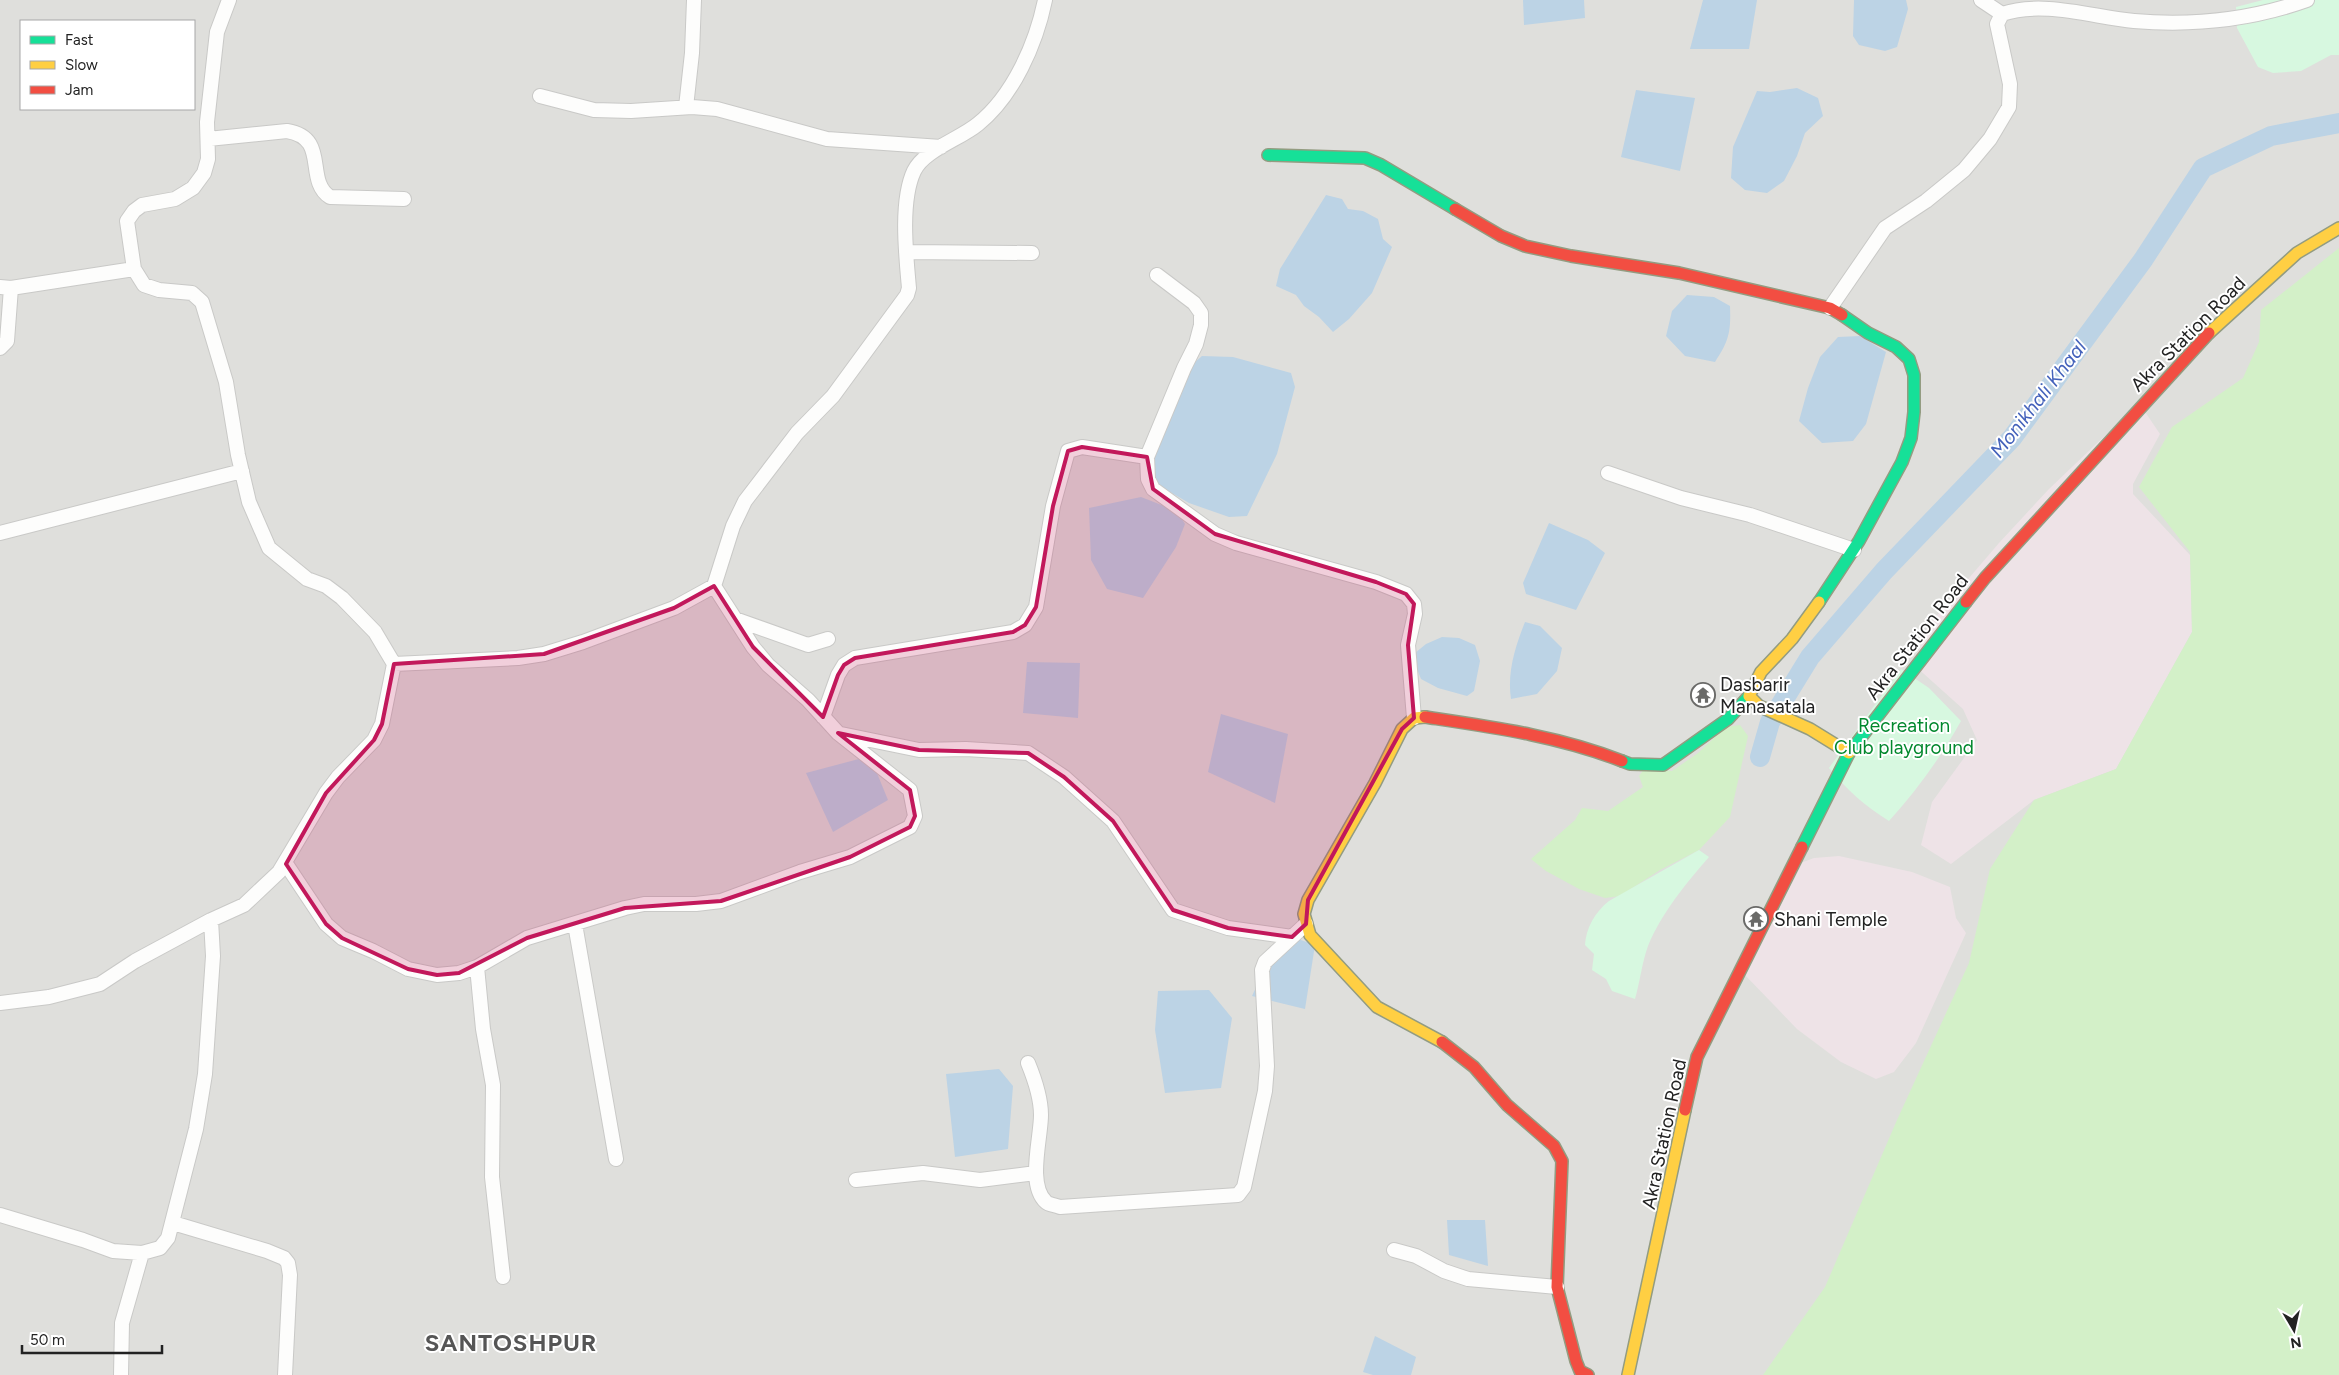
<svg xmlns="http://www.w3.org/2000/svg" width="2339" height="1375" font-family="Figtree,sans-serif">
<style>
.residential{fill:#dfdfdc;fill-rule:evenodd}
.industrial{fill:#eee3e7}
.grass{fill:#d3f0c8}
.park{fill:#d7f8e0}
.water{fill:#bcd3e5}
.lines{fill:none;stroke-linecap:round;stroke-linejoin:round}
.canal{stroke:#bcd3e5;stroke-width:20}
.street-casing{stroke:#c9c9c7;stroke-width:16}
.fast-casing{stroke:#939c81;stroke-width:14}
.slow-casing{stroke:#939c81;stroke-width:14}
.jam-casing{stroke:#939c81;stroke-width:14}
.street{stroke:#fdfdfc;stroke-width:14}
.fast{stroke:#16e098;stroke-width:11}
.slow{stroke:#ffcf43;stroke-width:11}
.jam{stroke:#f24e42;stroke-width:11}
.marked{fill:#c2185b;fill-opacity:0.2;stroke:#c2185b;stroke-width:4;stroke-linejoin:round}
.labels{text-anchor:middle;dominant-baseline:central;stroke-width:4;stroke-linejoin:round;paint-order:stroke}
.street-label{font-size:19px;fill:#222;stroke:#fff}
.poi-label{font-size:19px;fill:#222;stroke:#fff;text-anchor:start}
.park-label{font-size:19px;fill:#03882e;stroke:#fff}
.water-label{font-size:20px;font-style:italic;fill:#4462bb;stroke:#fff}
.district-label{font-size:24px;font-weight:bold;letter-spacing:1px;fill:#555;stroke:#fff}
</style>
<rect width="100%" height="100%" fill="#f0f0eb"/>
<!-- residential -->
<path class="residential" d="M0 0H2339V1375H0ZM21 21H194V109H21Z"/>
<!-- industrial -->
<path class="industrial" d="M2139 403 2160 434 2133 484V494L2190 555 2192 632 2116 769 2034 800 1951 864 1921 845 1932 802 1977 740 1963 709 1914 665 1927 627 1999 543 2049 489Z
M1839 856 1912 872 1950 887 1956 918 1966 933 1916 1043 1894 1072 1876 1079 1841 1062 1797 1029 1743 973 1798 864 1814 858Z"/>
<!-- grass -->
<path class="grass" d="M2339 248V1375H1763L1825 1287 1897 1120 1969 963 1990 869 2034 800 2116 769 2192 632 2190 552 2139 487 2172 427 2243 378 2259 342 2261 310Z
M1740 725 1748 736 1730 817 1699 850 1660 870 1620 896 1605 898 1579 889 1546 871 1531 859 1575 820 1582 808 1608 811 1643 787 1639 776 1644 769 1672 771 1698 753 1726 727Z"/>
<!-- park -->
<path class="park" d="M2263 0H2339V55H2331L2301 71 2273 73 2258 67 2237 28 2236 7Z
M1901 669 1929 688 1961 721C1941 757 1917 790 1889 821 1865 806 1847 790 1829 768Z
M1699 850 1709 857C1686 883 1661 914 1648 946 1642 962 1640 982 1635 999L1612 991 1606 979 1592 970 1594 954 1585 945C1586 928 1595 912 1609 901Z"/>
<!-- water -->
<path class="water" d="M1523 0H1584L1585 18 1524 25Z
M1703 0H1757L1749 49H1690Z
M1854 0H1906L1908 9 1897 47 1885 51 1859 45 1853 36Z
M1797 88 1818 98 1823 116 1805 133 1797 156 1784 181 1767 193 1745 190 1731 178 1733 147 1757 91 1770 92Z
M1636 90 1695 98 1680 171 1621 157Z
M1326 195 1342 199 1348 209 1363 211 1378 219 1383 239 1392 247 1372 293 1349 319 1333 332 1319 317 1304 306 1296 295 1276 286 1280 269Z
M1687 295 1714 297 1730 306C1731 332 1729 341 1715 362L1685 356 1666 336 1672 311Z
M1860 336 1886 352 1866 424 1853 441 1822 443 1799 421 1808 388 1820 357 1838 337Z
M1202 356 1233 357 1291 373 1295 387 1277 454 1247 516 1229 517 1189 503 1153 482 1152 452 1187 369Z
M1141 497 1177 511 1185 524 1176 547 1143 598 1107 589 1091 560 1089 508Z
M1549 523 1588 540 1605 553 1576 610 1526 594 1523 583Z
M1525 622 1540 626 1562 648 1557 671 1537 694 1511 699C1507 673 1515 647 1525 622Z
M1442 637 1459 638 1475 645 1480 661 1474 691 1467 696 1438 688 1421 679 1415 664V653L1426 644Z
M1027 662 1080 663 1078 718 1023 713Z
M1221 714 1288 734 1275 803 1208 772Z
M870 756 888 800 833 832 806 773Z
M1281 933 1315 945 1305 1009 1252 996Z
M1209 990 1232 1018 1221 1088 1165 1093 1155 1030 1158 991Z
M999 1069 1013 1086 1008 1149 955 1157 946 1074Z
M1447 1220H1485L1488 1266 1449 1255Z
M1375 1336 1416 1357 1411 1375H1373L1363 1372Z"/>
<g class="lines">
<!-- canal -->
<path class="canal" d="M1760 757 1770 722 1810 657 1884 571 2012 438 2143 260 2203 168 2271 136 2339 123"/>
<defs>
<path id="street" d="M1981 0 2002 14
M540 96 594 110 631 111 692 107 717 109 827 139 941 147
M686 107 692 53 694 0
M208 139 287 131C330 138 304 180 330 197L404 199
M906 252 1032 253
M1157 275 1194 303 1201 313V325L1196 344 1184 368 1147 457 1148 479 1153 489 1215 534 1236 543 1376 582 1406 594 1414 604 1415 614 1408 645 1414 718
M0 287 11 288 134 269
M1830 308 1885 228 1926 201 1964 170 1990 139 2009 107 2010 84 1997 24 2002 14C2042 0 2093 17 2134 21 2194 26 2251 20 2307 0
M0 348 7 341 11 288
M1608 473 1681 498 1750 515 1854 550
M0 533 242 471
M735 619 808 645 828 639
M394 664 518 658 544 654 583 642 674 608 714 586 733 526 745 501 797 433 833 396 907 295 909 288C906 255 900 201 914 171 924 150 960 139 978 124 1013 96 1036 44 1045 0
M823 717 838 675 844 665 855 658 1013 632 1025 625 1036 607 1053 506 1068 451 1082 447 1147 457
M841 734 919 750 966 749 1028 753 1064 777 1113 821 1173 910 1228 928 1292 937
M286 864 326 924 342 938 373 951 408 969 437 975 459 973 477 967 527 938 625 908 644 904H696L721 901 800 872 850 857 910 827 915 816 910 790 838 733 808 700 768 665 753 647 714 586
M211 920 244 905 279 872 326 793 338 777 374 740 382 724 394 664 375 632 342 598 326 586 307 579 269 548 249 502 238 455 226 382 202 302 192 293 159 290 144 285 134 269 127 221 134 211 142 205 175 199 193 188 204 173 208 159 207 122 217 32 229 0
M575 924 616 1159
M477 967 483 1029 493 1085 492 1177 503 1277
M0 1003 49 997 100 984 135 961 211 920 213 956 205 1074 196 1129 168 1238 160 1248 142 1253 113 1251 83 1240 0 1215
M1028 1063C1035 1080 1041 1097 1041 1115 1041 1138 1027 1185 1046 1202 1049 1205 1056 1205 1060 1207L1238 1195 1244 1187 1265 1091 1267 1066 1262 970 1265 962 1306 924
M856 1180 923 1173 980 1180 1036 1173
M173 1223 267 1251 284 1258 288 1263 290 1275 285 1375
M1394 1250 1416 1256 1444 1271 1468 1279 1557 1287
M121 1375 122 1323 142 1253"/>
<path id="fast" d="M1268 155 1365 158 1381 165 1455 209
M1819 602 1859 541 1902 462 1911 438 1914 412V375L1909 359 1896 347 1868 333 1842 315
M1622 761 1630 764 1663 765 1728 719 1749 696
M1802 847 1849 753 1966 602"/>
<path id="slow" d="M2209 333 2297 253 2339 228
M1819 602 1792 639 1761 672 1749 696 1759 706 1810 729 1849 753
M1425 717 1414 718 1402 729 1375 783 1308 900 1304 914 1310 935 1377 1007 1442 1042
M1628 1375 1685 1110"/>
<path id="jam" d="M1455 209 1501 236 1525 246 1571 256 1679 273 1830 308 1842 315
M1966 602 1985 578 2209 333
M1425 717C1492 727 1559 736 1622 761
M1442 1042 1474 1067 1507 1105 1554 1146 1562 1161 1557 1287 1576 1361 1580 1371 1588 1375
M1685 1110 1697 1057 1802 847"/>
</defs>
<!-- street casing -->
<use href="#street" class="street-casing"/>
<!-- fast casing -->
<use href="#fast" class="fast-casing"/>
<!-- slow casing -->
<use href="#slow" class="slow-casing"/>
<!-- jam casing -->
<use href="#jam" class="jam-casing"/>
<!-- street -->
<use href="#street" class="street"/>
<!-- fast -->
<use href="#fast" class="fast"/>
<!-- slow -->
<use href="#slow" class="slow"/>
<!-- jam -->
<use href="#jam" class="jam"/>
</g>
<!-- marked area -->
<path class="marked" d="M1082 447 1147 457 1153 489 1215 534 1376 582 1406 594 1414 604 1408 645 1414 718 1402 729 1308 900 1306 924 1292 937 1228 928 1173 910 1113 821 1064 777 1028 753 919 750 838 733 910 790 915 816 910 827 850 857 721 901 625 908 527 938 459 973 437 975 408 969 342 938 326 924 286 864 326 793 374 740 382 724 394 664 544 654 674 608 714 586 753 647 823 717 838 675 844 665 855 658 1013 632 1025 625 1036 607 1053 506 1068 451Z"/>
<!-- icons -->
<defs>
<symbol id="temple-ring" viewBox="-11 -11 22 22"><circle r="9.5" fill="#fff" stroke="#6a6a68" stroke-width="1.5"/><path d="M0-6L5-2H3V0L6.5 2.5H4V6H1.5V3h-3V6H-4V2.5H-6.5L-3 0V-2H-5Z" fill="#6a6a68"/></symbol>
</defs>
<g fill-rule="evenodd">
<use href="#temple-ring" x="1689" y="681" width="28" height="28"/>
<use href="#temple-ring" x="1742" y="905" width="28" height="28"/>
</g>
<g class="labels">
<!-- street labels -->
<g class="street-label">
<text transform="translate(2188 334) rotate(-45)">Akra Station Road</text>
<text transform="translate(1917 637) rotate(-52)">Akra Station Road</text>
<text transform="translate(1664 1134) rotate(-78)">Akra Station Road</text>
</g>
<!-- poi labels -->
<g class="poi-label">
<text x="1720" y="684">Dasbarir<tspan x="1720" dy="22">Manasatala</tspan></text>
<text x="1774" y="919">Shani Temple</text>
</g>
<!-- park labels -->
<g class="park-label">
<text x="1904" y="725">Recreation<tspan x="1904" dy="22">Club playground</tspan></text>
</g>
<!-- water labels -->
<g class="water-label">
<text transform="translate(2038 399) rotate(-52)">Monikhali Khaal</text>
</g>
<!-- district labels -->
<g class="district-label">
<text x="511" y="1342">SANTOSHPUR</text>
</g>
</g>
<!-- legend -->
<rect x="20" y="20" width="175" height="90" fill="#ffffff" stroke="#a7a7a7"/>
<rect x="30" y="36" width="25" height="8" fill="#16e098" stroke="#a7a7a7"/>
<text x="65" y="45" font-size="15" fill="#222222">Fast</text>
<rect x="30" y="61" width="25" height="8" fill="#ffcf43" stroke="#a7a7a7"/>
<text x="65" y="70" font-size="15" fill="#222222">Slow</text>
<rect x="30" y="86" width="25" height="8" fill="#f24e42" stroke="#a7a7a7"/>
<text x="65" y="95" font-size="15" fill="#222222">Jam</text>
<!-- north arrow -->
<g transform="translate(2294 1330) rotate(171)" stroke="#ffffff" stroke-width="4" paint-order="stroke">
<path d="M0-4L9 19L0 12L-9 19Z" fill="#222222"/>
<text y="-8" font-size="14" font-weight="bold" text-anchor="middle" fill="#222222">N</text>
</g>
<!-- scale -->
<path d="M22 1345v8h140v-8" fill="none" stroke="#222222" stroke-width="2.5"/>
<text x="30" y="1345" font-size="15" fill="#222222" stroke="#ffffff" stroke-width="4" paint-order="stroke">50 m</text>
</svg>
